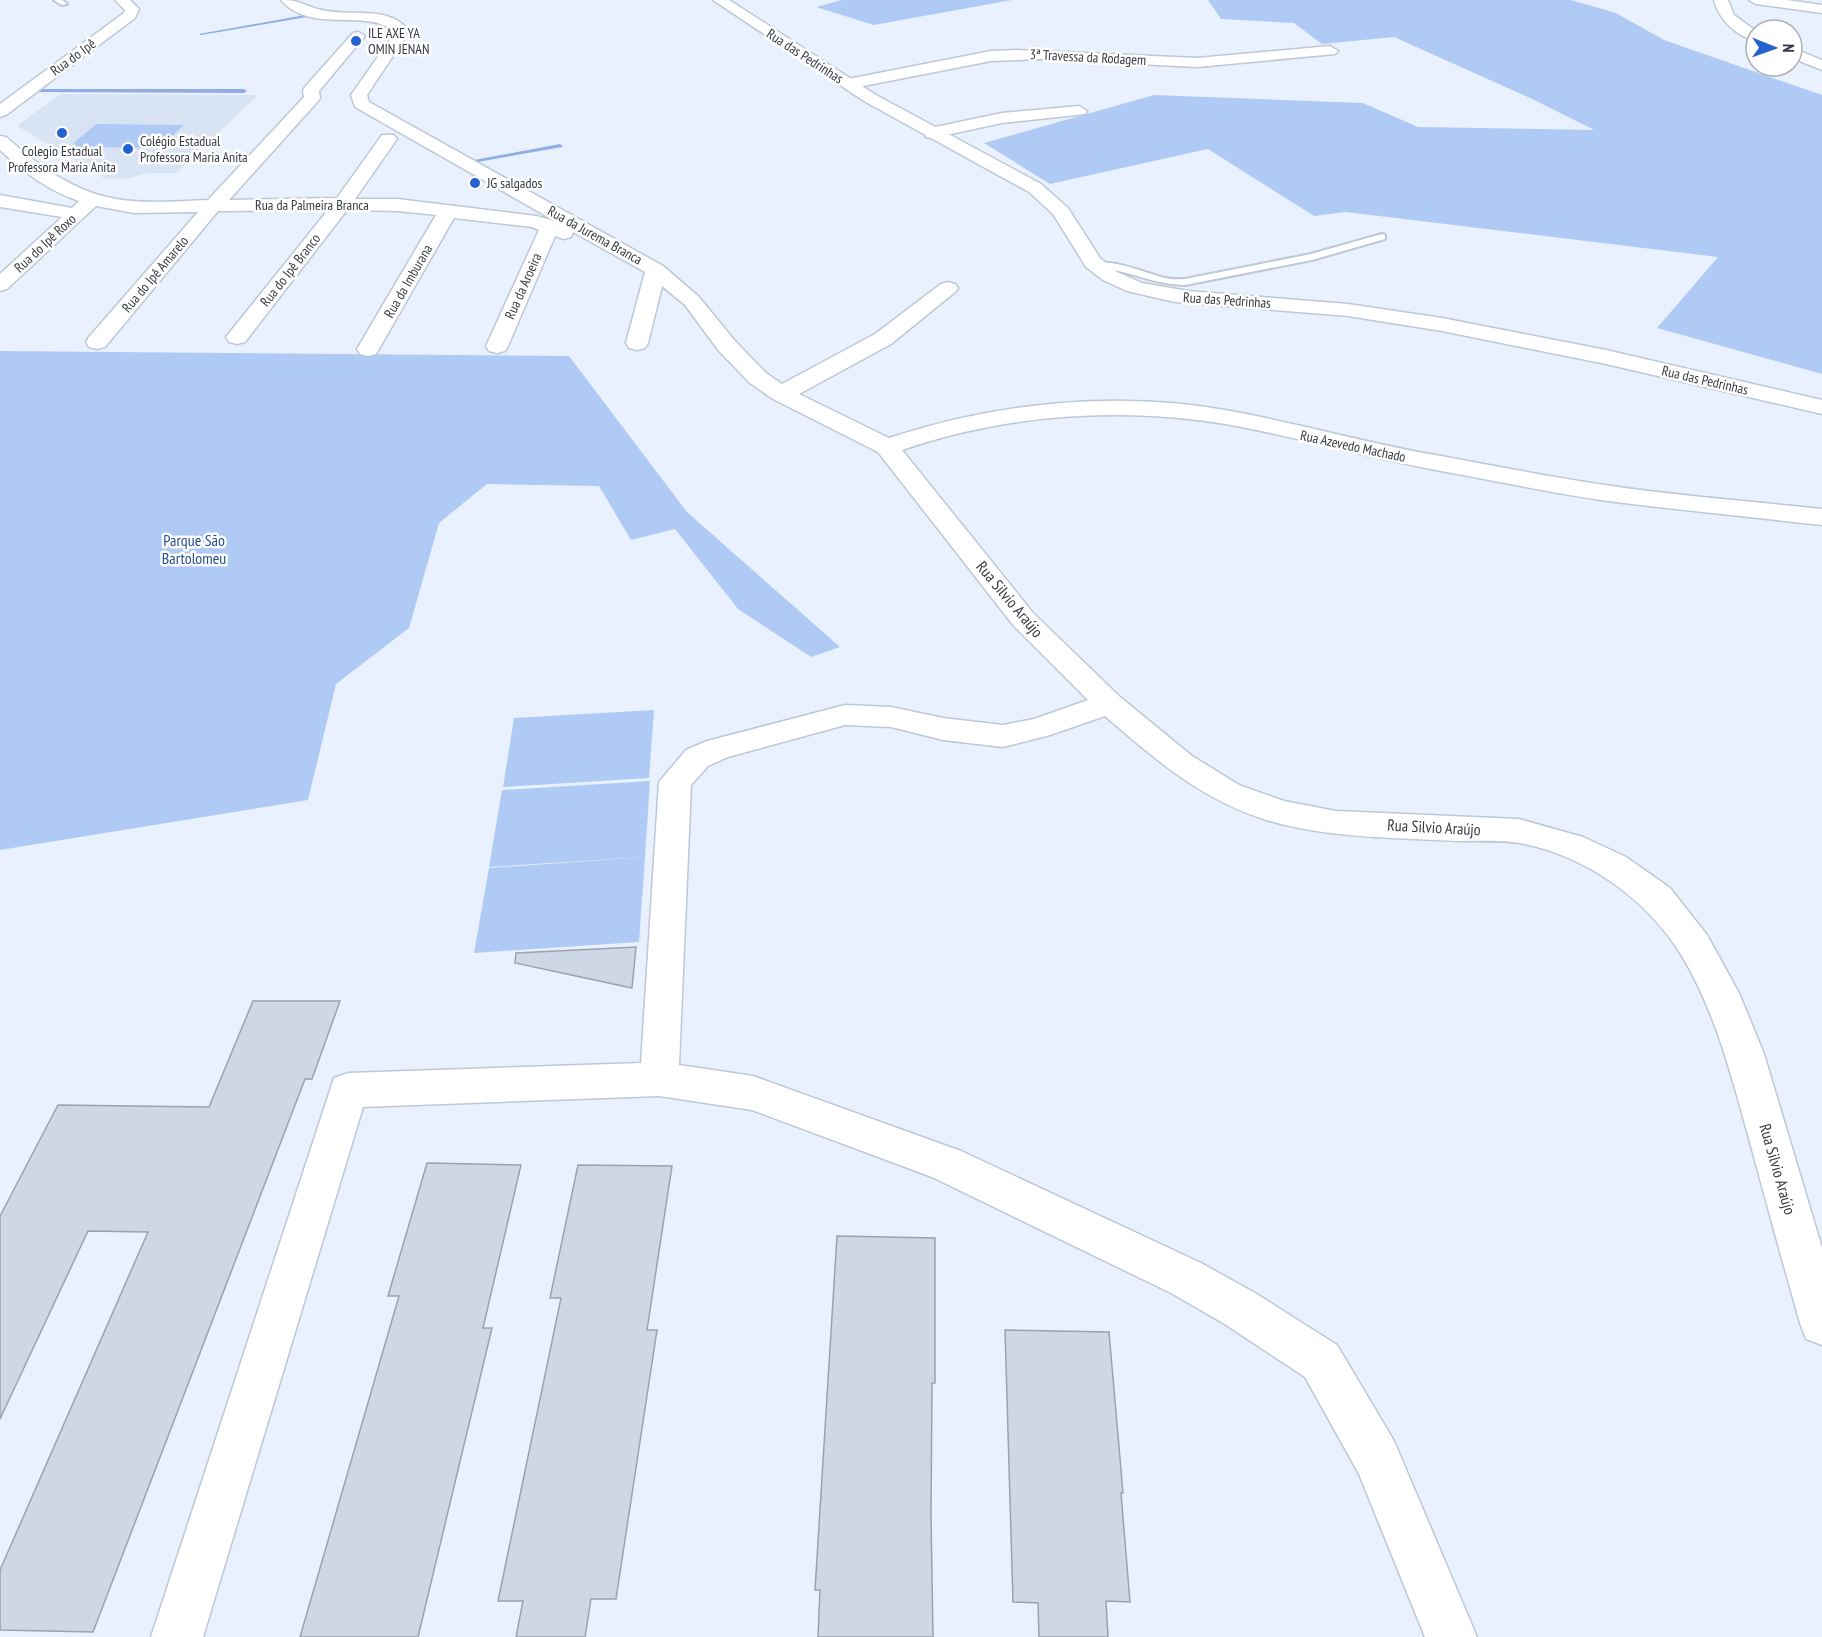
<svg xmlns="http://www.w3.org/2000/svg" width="1822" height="1637" font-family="'PT Sans Narrow',sans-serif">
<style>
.built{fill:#d8e3f4}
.green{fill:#b0caf6}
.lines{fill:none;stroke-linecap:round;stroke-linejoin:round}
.stream{fill:#8eafe6;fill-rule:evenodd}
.building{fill:#cdd7e6;stroke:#99a2b1;stroke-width:1.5}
.service-casing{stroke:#bec7d6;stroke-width:4}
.minor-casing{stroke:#bec7d6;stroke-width:3}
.secondary-casing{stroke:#bec7d6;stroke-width:3}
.service{fill:#fff;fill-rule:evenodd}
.minor{fill:#fff;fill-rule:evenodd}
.secondary{fill:#fff;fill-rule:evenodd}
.poi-dot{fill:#2463cf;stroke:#fff;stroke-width:2}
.labels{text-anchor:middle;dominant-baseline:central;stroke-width:5;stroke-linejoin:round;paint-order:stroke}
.far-poi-label{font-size:14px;fill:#363a40;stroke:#fff;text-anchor:start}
.far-street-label{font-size:14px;fill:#363a40;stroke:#fff}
.park-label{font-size:16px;fill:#274d90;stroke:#fff}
.street-label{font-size:16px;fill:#363a40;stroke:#fff}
</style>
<rect width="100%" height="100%" fill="#eaf1fe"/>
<!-- built -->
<path class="built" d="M60 94 258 95 176 173H147L130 178 106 179 17 126Z"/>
<!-- green -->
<path class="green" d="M842 0H1012L874 25 816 7Z
M1208 0H1571L1616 13 1664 40 1822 95V374L1657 328 1718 257 1346 212 1314 216 1208 149 1050 184 984 143 1154 95 1363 103 1418 127 1594 130 1530 98 1394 37 1322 44 1294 23 1221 19Z
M96 124 184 125 159 148 69 147Z
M0 351 569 356 687 512 840 647 811 657 738 609 675 529 631 540 599 486 487 484 439 523 409 628 336 684 308 800 0 850Z
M654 710 649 778 503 787 514 718Z
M650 781 645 857 489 867 502 790Z
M645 857 639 942 474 953 489 868Z"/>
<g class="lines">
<!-- stream -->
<path class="stream" d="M305 15 307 17 201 35 199 34Z
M34 89H244L247 91 244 93 32 92Z
M560 144 563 146 562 147 472 163 469 161Z"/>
</g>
<!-- building -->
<path class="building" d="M636 947 632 988 515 963 516 953Z
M253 1001H340L312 1079H305L93 1632 0 1630V1570L148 1232 88 1231 0 1419V1216L58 1105 209 1107Z
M427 1163 521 1165 483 1328H492L418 1637H300L399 1296H388Z
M578 1165 672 1166 647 1330H657L616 1599H591L585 1637H516L523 1601H498L561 1298H550Z
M837 1236 935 1238V1383H932L931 1514 933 1637H818L820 1590H815Z
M1005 1330 1109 1332 1123 1493H1121L1130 1602 1106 1601 1108 1637H1039L1038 1603 1013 1602Z"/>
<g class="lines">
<defs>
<path id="service" d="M54 0H62L67 4 62 5Z
M1382 234 1385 235V239L1312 260 1185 285C1161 285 1141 276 1118 271 1109 268 1098 272 1090 266 1106 255 1147 274 1165 278 1172 280 1179 279 1185 279L1311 254Z"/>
<path id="minor" d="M115 0H130L139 9 135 18 6 115 0 117V104L124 13 125 10Z
M281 0C302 0 303 6 322 10 348 17 388 5 407 29L405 38 367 95 369 102 663 266 699 297 735 341 766 373 782 384 875 334 941 284 948 282 955 284 958 288 955 292 891 344 799 394 889 438C997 402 1119 390 1231 411 1301 424 1370 444 1441 456 1495 466 1550 477 1605 485 1676 496 1750 501 1822 509V525C1751 517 1679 510 1608 501 1552 493 1497 481 1441 471 1371 458 1301 438 1231 425 1123 406 1006 414 902 450L1033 613 1120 697 1192 756 1239 785 1284 801 1336 811 1519 819 1583 837 1626 857 1670 888 1707 935 1739 993 1764 1054 1822 1248V1345L1806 1339 1800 1323C1783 1263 1766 1202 1750 1142 1732 1078 1716 1013 1682 956 1647 899 1586 855 1519 843 1500 840 1477 841 1457 841 1398 838 1338 838 1281 824 1209 806 1159 763 1105 716L1050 735 1003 747 943 740 891 727 845 725 728 757 708 766 691 785 679 1065 753 1076 961 1151 1201 1263 1255 1293 1337 1345 1394 1441 1477 1637H1425L1359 1474 1305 1377 1223 1323 1171 1293 932 1177 752 1110 659 1096 363 1107 203 1637H151L334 1078 348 1073 641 1063 659 782 686 750 707 741 845 705 891 707 943 718 1003 725 1034 719 1088 700 1013 625 878 452 773 399 750 383 719 351 685 305 662 286 648 343 645 348 637 350 629 348 626 343 645 272 573 232 571 237 564 239 555 236 508 346 505 351 497 353 489 351 486 346 539 230 532 227 454 218 379 349 376 354 368 356 360 354 357 349 436 215 398 211 347 210 245 342 237 344 229 342 226 337 328 210 218 211 105 347 97 349 89 347 86 342 89 337 198 212 134 213 96 206 7 289 0 291V274L62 217 0 207V195L72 208 79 201C49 191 23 172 0 150V136L6 137C43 170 83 198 133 201 158 203 183 201 208 200L304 97 303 90 305 87 353 33 358 32 365 36 319 91 320 98 318 101 229 200 337 198 382 135H394L397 139 355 199H398L536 216 555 221 355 107 351 95 391 38 392 30C365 9 310 34 281 0Z
M1714 0H1728L1734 15 1756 31V41C1736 36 1719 20 1714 0Z
M1749 0H1787L1822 5V13L1756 4Z
M1330 46 1338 51 1335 54 1197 67 1041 59 991 61 848 89 840 84 848 79 991 51 1016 50 1197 58Z
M1792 48 1822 60V70L1792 58Z
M1079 106 1087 111 1085 114 1002 123 932 138 926 137 924 133 926 129 1002 113Z"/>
<path id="secondary" d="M713 0H729L876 95 1041 184 1068 208 1100 258 1117 272 1142 283 1188 291 1348 304 1442 318 1606 350 1822 400V414L1606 364 1442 331 1348 316 1175 302 1127 291 1103 280 1086 267 1053 214 1029 192 864 101Z"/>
</defs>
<!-- service casing -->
<use href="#service" class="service-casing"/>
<!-- minor casing -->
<use href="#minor" class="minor-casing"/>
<!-- secondary casing -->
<use href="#secondary" class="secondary-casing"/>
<!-- service -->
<use href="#service" class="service"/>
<!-- minor -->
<use href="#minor" class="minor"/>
<!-- secondary -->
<use href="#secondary" class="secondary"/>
</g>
<!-- markers -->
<g class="poi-dot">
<circle cx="356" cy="41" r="6"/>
<circle cx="62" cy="133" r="6"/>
<circle cx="128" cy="149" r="6"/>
<circle cx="475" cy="183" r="6"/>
</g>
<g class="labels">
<!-- far-poi labels -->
<g class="far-poi-label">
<text x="368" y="33">ILE AXE YA<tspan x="368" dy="16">OMIN JENAN</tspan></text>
<text x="140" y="141">Colégio Estadual<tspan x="140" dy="16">Professora Maria Anita</tspan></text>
<text x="62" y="151" text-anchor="middle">Colegio Estadual<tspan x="62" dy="16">Professora Maria Anita</tspan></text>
<text x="487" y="183">JG salgados</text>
</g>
<!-- far-street labels -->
<g class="far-street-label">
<text transform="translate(805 56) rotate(33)">Rua das Pedrinhas</text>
<text transform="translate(73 57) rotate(-36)">Rua do Ipê</text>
<text transform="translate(1088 57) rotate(3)">3ª Travessa da Rodagem</text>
<text x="312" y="205">Rua da Palmeira Branca</text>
<text transform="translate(595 235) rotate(29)">Rua da Jurema Branca</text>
<text transform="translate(45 243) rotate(-43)">Rua do Ipê Roxo</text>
<text transform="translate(290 270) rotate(-52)">Rua do Ipê Branco</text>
<text transform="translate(155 274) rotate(-50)">Rua do Ipê Amarelo</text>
<text transform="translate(408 281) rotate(-60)">Rua da Imburana</text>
<text transform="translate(523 286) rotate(-66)">Rua da Aroeira</text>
<text transform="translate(1227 300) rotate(4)">Rua das Pedrinhas</text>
<text transform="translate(1705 380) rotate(13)">Rua das Pedrinhas</text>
<text transform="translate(1353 446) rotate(12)">Rua Azevedo Machado</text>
</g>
<!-- park labels -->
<g class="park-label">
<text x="194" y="540">Parque São<tspan x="194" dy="18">Bartolomeu</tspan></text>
</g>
<!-- street labels -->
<g class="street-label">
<text transform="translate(1010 599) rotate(50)">Rua Silvio Araújo</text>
<text transform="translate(1434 827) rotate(3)">Rua Silvio Araújo</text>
<text transform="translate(1778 1169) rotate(74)">Rua Silvio Araújo</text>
</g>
</g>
<!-- north arrow -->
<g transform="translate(1774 48) rotate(91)"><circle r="28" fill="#ffffff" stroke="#afb0b3" stroke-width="1.5"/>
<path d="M0-4.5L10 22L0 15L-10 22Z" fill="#2463cf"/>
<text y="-9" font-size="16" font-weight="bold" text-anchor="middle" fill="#363a40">N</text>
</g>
</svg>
